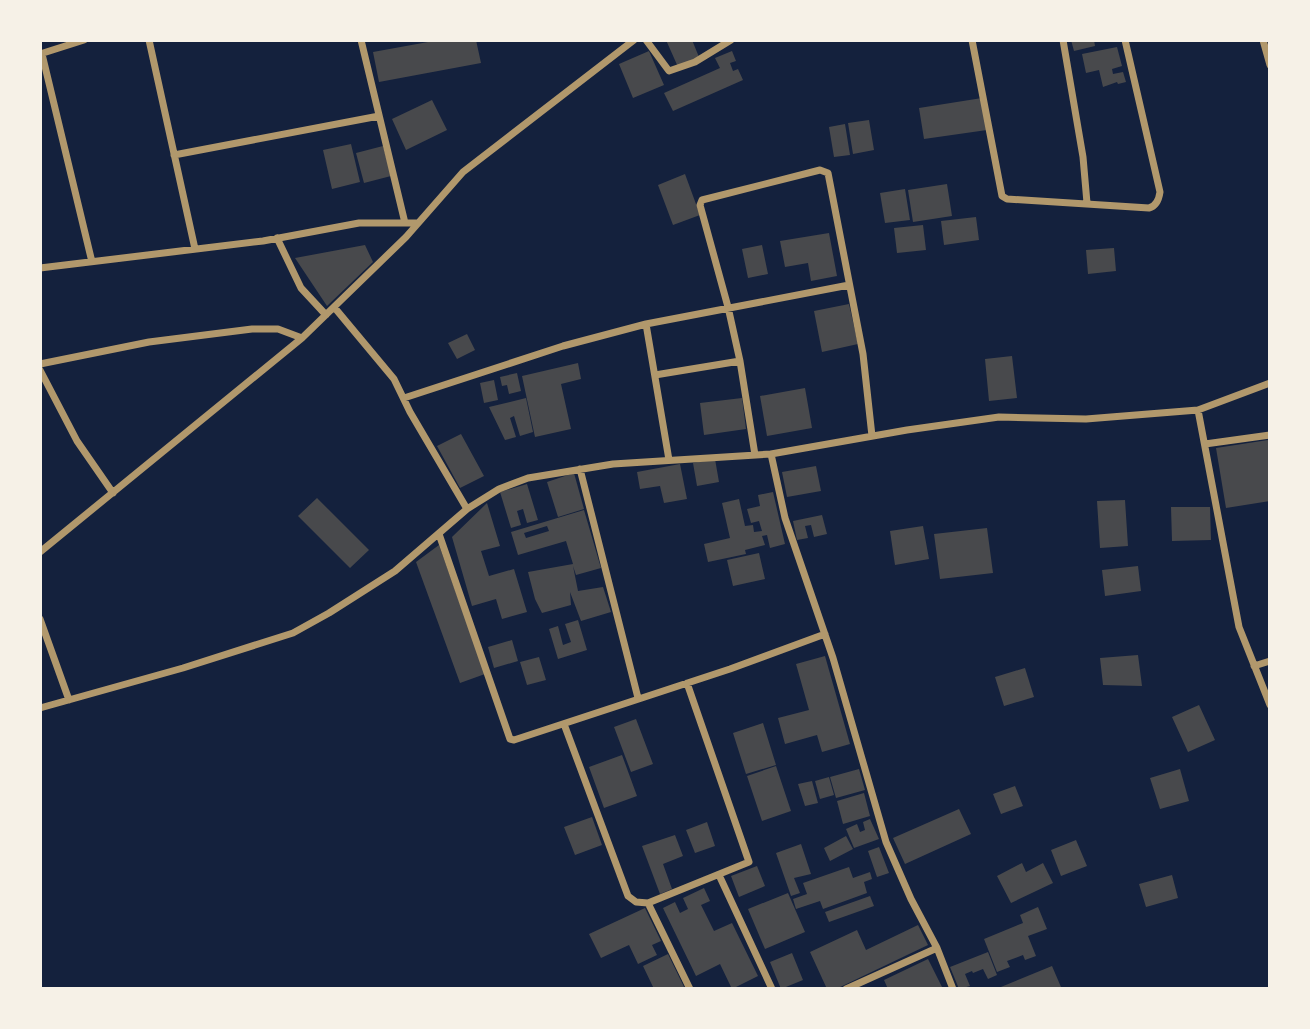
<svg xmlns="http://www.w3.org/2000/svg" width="1310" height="1029" font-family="'DejaVu Sans',sans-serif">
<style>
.building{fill:#48494c;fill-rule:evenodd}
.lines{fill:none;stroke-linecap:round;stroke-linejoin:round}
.minor{stroke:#b1986c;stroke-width:7}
</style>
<rect width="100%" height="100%" fill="#14213d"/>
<!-- building -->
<path class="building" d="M439 40H476L481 63 379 82 373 52Z
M666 40H692L699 57 678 67Z
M1071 40H1094L1095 46 1074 51Z
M1117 47 1122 66 1112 69 1113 74 1123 72 1126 82 1118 84 1117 82 1103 87 1099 70 1086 73 1082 54Z
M649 51 664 85 633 98 619 64Z
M732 51 736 61 730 63 733 71 738 69 743 80 673 111 664 93 720 68 715 58Z
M982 98 987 130 924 139 919 108Z
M432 100 447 130 406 150 392 119Z
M869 120 874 150 853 154 848 123Z
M845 124 850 155 834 157 829 127Z
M351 144 360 182 332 189 323 150Z
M383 146 391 176 364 183 356 153Z
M685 174 700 215 673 225 658 185Z
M947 184 952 216 913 222 908 190Z
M905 189 910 220 885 223 880 193Z
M976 217 979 240 944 245 941 221Z
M923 225 926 250 897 253 894 228Z
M829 233 837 276 811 281 808 263 785 267 780 241Z
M365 245 373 262 327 306 295 258Z
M762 245 768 274 748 278 742 249Z
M1114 248 1116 271 1088 274 1086 250Z
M849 304 858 344 822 352 814 311Z
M467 334 475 350 457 359 448 343Z
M1012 356 1017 398 989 401 985 359Z
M578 363 581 379 561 384 571 429 535 437 522 376Z
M517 373 521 391 509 394 507 385 502 386 500 377Z
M494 380 498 400 484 403 480 383Z
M805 388 812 428 767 436 760 396Z
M526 398 533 432 520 436 514 416 510 418 516 437 505 440 489 407Z
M742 398 746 429 704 435 700 403Z
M461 434 484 476 460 488 437 446Z
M1268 440 1270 501 1226 508 1216 448Z
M715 459 719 482 697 486 693 463Z
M680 464 687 499 664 503 660 486 640 489 637 472Z
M816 466 821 491 787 497 782 472Z
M574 473 584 509 558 517 547 482Z
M527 484 538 520 527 523 523 509 517 511 521 525 511 528 500 492Z
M773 492 785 544 770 548 767 535 762 536 765 545 745 550 746 554 708 562 704 544 730 538 722 503 739 499 745 526 753 525 754 532 762 531 759 521 751 523 747 509 760 506 758 495Z
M317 498 369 550 350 568 298 516Z
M1125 500 1128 546 1100 548 1097 501Z
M487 503 500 546 481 551 489 576 514 569 527 612 502 619 496 599 472 606 452 537Z
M1171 507H1210L1211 540 1172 541Z
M584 510 601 568 576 575 573 566 578 591 603 587 611 612 581 621 570 592 571 605 542 613 535 599 528 572 573 564 566 541 518 555 511 532ZM547 526 549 531 526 538 524 533Z
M822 515 827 534 814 537 811 525 805 526 808 538 797 540 793 521Z
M923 526 929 559 895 565 890 531Z
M987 528 993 573 940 579 934 534Z
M439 545 485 674 460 683 416 562Z
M759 553 765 579 733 586 727 560Z
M1138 566 1141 591 1105 596 1102 570Z
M578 620 587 650 558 659 549 629 558 626 563 645 571 642 565 624Z
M512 640 518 661 494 668 488 647Z
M1138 655 1142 686 1103 685 1100 658Z
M825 656 850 744 822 752 817 735 785 744 778 718 809 710 796 664Z
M539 657 546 680 527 685 520 662Z
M1025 668 1034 697 1004 706 995 677Z
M1199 705 1215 740 1188 752 1172 717Z
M636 719 653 764 631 772 614 727Z
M763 723 776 765 746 774 733 733Z
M622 755 637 796 604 808 589 767Z
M776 766 791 811 762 821 747 776Z
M859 769 865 790 836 798 830 777Z
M1180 769 1189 801 1160 809 1150 778Z
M829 777 834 795 820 799 815 781Z
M812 781 818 803 805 806 798 784Z
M1015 786 1023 806 1001 814 993 794Z
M864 793 870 816 843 824 837 801Z
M959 809 971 834 905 864 893 838Z
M592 817 602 845 575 855 564 827Z
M870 819 879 839 854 848 846 829 857 824 860 832 865 830 863 822Z
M707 822 715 846 695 853 686 830Z
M675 835 683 856 663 864 672 889 660 894 642 846Z
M846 836 853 849 830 861 824 848Z
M1076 840 1087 866 1061 876 1051 850Z
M801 844 811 874 794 878 800 893 791 896 776 853Z
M879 847 889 873 877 877 868 851Z
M1022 863 1026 872 1043 863 1053 883 1011 903 997 876Z
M757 866 765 886 739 897 731 876Z
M849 867 853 878 870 872 872 879 864 882 867 893 823 909 820 901 796 909 793 899 807 894 803 883Z
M1172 875 1178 898 1146 907 1139 884Z
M704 888 710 901 701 905 714 931 732 923 758 976 732 989 720 964 696 976 663 908 675 902 680 913 688 909 683 898Z
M788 893 805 932 765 949 748 909Z
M870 896 874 906 829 922 825 912Z
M1038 907 1047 929 1028 936 1036 956 1025 960 1023 955 1007 961 1010 967 997 972 984 939 1023 923 1020 915Z
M645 908 661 941 652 945 657 955 638 964 629 945 601 958 589 934Z
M918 925 928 945 836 989H827L810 952 857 930 866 950Z
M988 952 997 975 988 979 983 969 973 973 972 971 965 974 970 986 959 989 950 967Z
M792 953 803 980 781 989 770 962Z
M668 954 685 989H654L643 966Z
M928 959 943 989H888L884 980Z
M1052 966 1061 987 1057 989H996Z"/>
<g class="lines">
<!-- minor -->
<path class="minor" d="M149 40 195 249
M361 40 405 223
M646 40 669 71 695 62 731 40
M972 40 1002 196 1007 199 1149 208C1157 206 1159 199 1160 192L1125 40
M1063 40 1083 157 1087 203
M1263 40 1270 65
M40 54 84 40
M42 54 92 262
M174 155 379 116
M277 238 301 288 326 315
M40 268 263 241 359 223H418
M334 307 394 379 410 412 467 509
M646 324 669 460
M40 364 149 342 252 329H278L302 338
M40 370 77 441 113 493
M655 375 740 361
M404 398 563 346 646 324 849 285
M1198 410 1239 627 1270 705
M1205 444 1270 435
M771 454 785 518 833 658 886 842 911 899 937 948 953 989
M755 455 740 361 728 307 700 205 702 200 820 170 828 173 863 354 872 436
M580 469 638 698
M439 534 510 739 514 740 730 669 825 634
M40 552 302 338 406 237 463 172 634 40
M40 619 69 700
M1254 666 1270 661
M40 708 183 668 293 633 329 613 395 571 467 509 499 489 528 478 613 464 771 454 907 430 999 417 1086 419 1198 410 1270 383
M564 724 628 896 636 902 648 903 749 862 687 683
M719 875 772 989
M648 903 690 989
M846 989 937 948"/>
</g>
<!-- border -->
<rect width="1310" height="1029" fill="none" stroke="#f6f1e7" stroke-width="84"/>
</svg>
